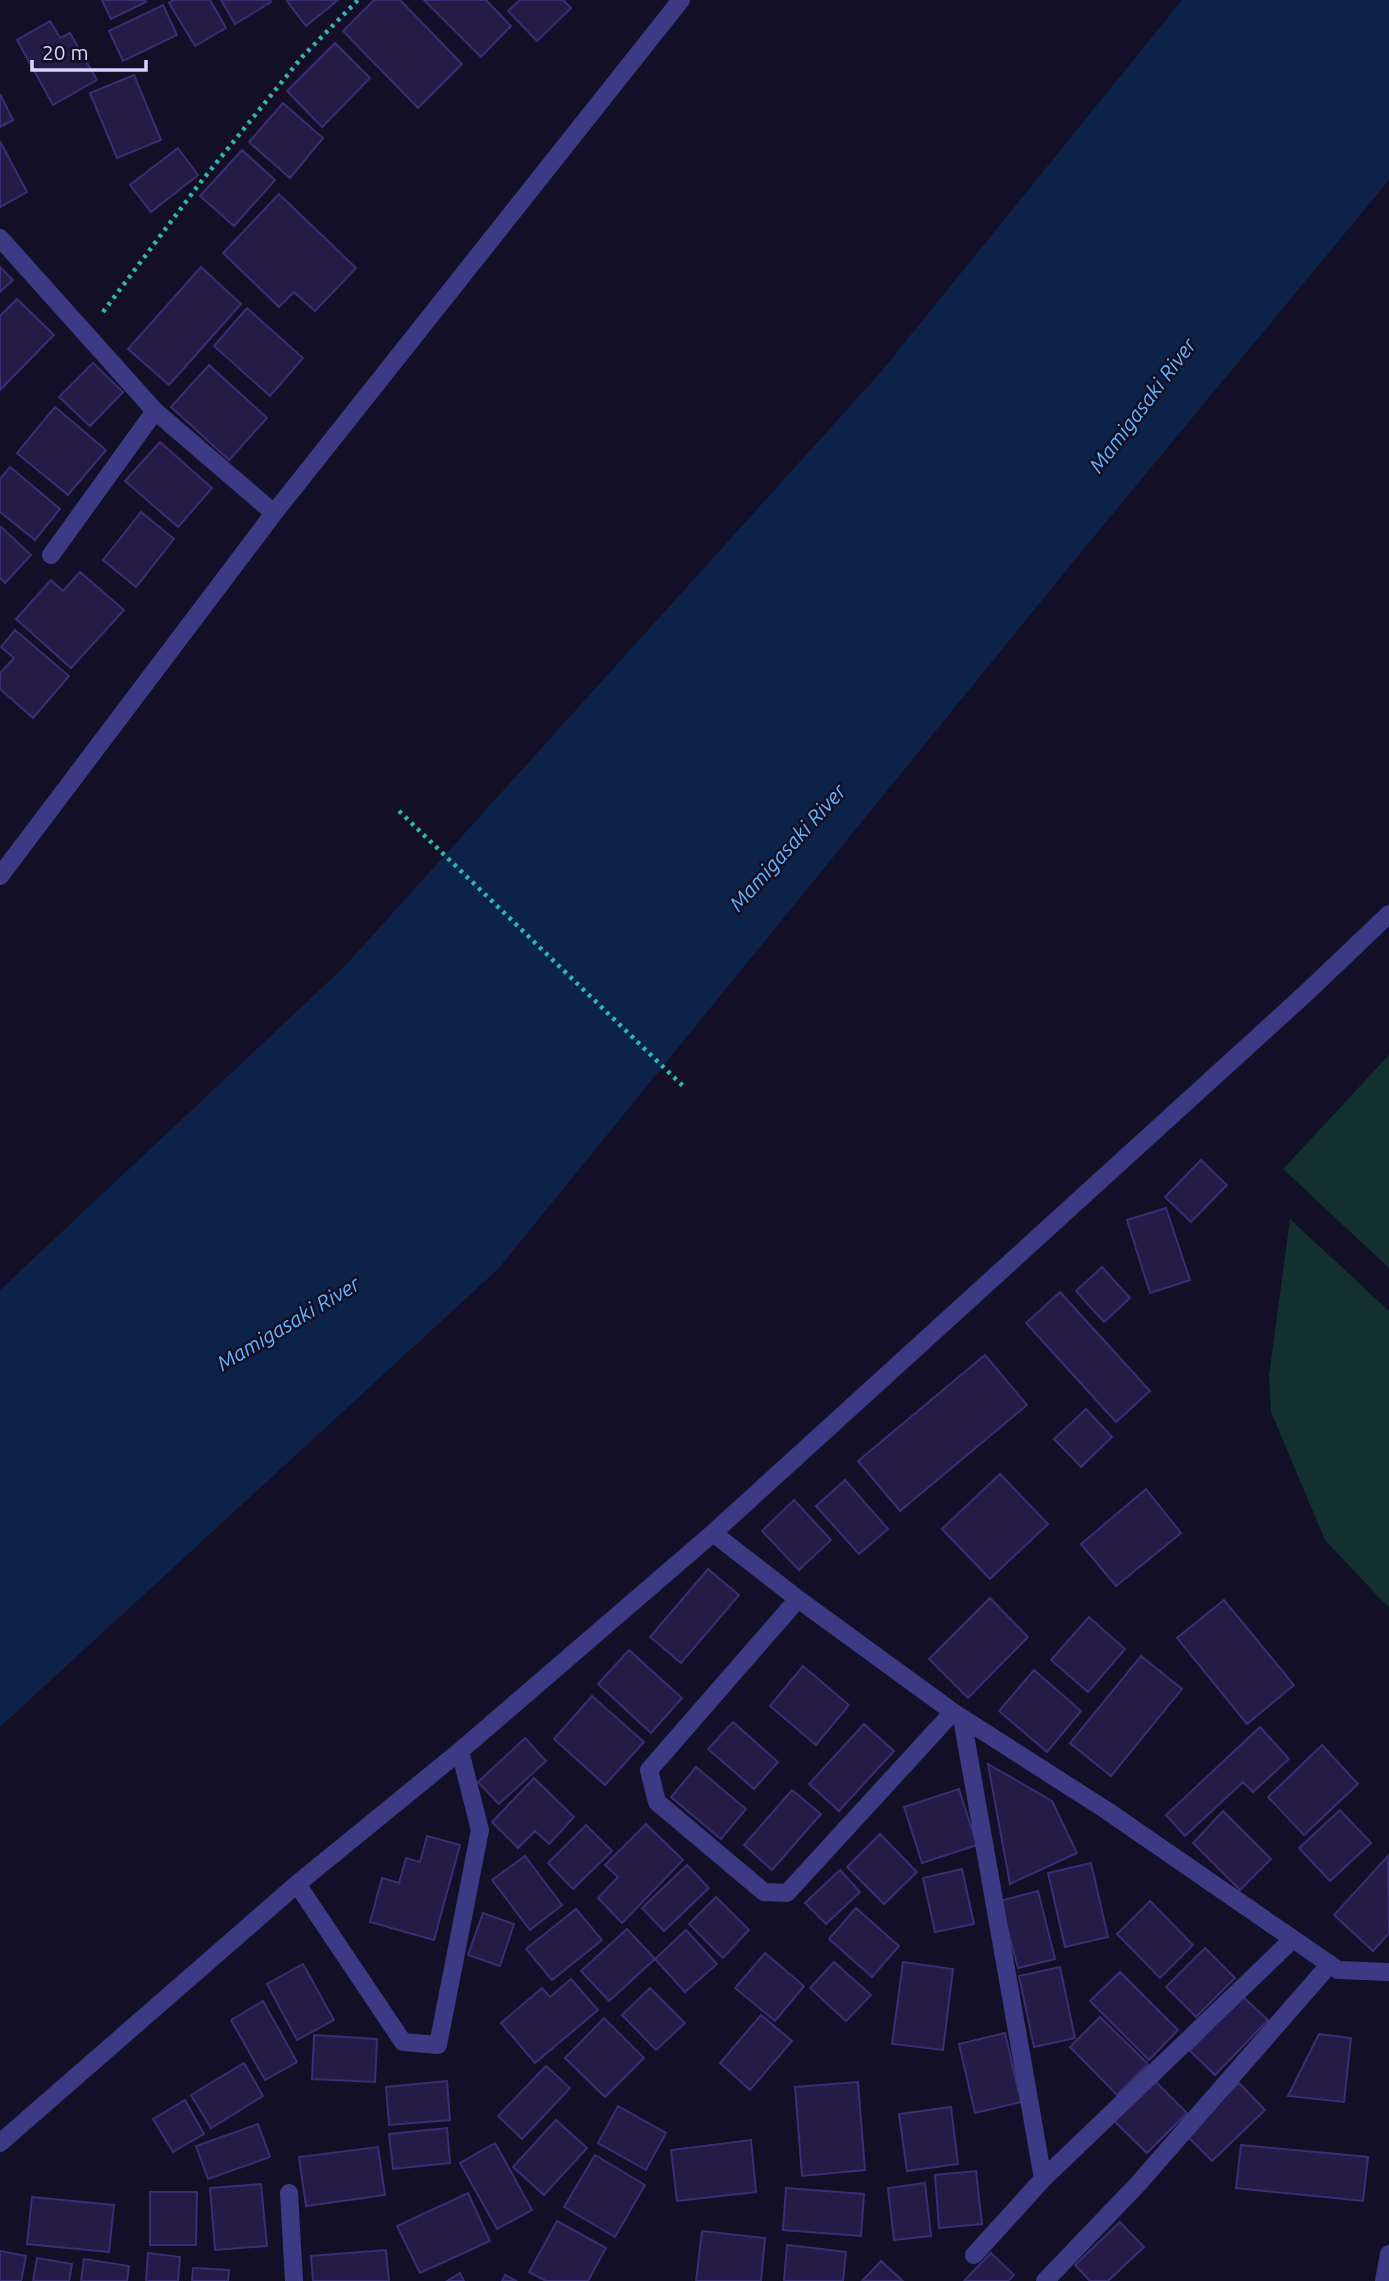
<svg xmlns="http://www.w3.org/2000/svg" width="1389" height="2281" font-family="Ubuntu,sans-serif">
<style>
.green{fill:#12302f}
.water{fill:#0c2248}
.building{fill:#241b47;stroke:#3b2d73;stroke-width:2}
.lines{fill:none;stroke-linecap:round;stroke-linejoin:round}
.path{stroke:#2fb8b0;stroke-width:4.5;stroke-dasharray:3.5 5;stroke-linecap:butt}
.minor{stroke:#3d3a85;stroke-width:18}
.labels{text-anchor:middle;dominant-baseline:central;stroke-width:5;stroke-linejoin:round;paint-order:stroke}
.water-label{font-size:21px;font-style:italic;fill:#62b6ff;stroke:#130f26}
</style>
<rect width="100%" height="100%" fill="#130f26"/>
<!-- green -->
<path class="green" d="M1389 1055V1268L1283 1169Z
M1290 1219 1389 1311V1608L1325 1540 1271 1412 1269 1376Z"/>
<!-- water -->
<path class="water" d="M1182 0H1389V180L1082 551 498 1269 0 1727V1290L343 968 880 373Z"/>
<!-- building -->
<path class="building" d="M102 0H145L146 2 111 19Z
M173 0H210L226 28 195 46 169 3Z
M221 0H270L271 2 235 24Z
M288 0H338L306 26 287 1Z
M374 0H400L462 64 418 108 343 31Z
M424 0H486L511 26 481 57Z
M520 0H563L571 8 537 41 508 11Z
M163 5 177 35 123 61 109 31Z
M50 21 60 38 70 33 97 80 53 105 17 40Z
M335 43 370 78 322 127 287 91Z
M134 75 161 140 117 158 90 93Z
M0 94 13 120 0 127Z
M283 103 323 138 290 178 249 142Z
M0 141 27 192 0 207Z
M178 148 198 175 151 212 130 185Z
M242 150 275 180 234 226 200 196Z
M279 194 356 268 315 311 294 292 279 307 223 253Z
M0 267 13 280 0 292Z
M201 267 241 304 169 385 128 349Z
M17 299 54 335 0 390V316Z
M247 308 303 358 270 396 214 346Z
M93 363 123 392 90 426 59 397Z
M209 365 267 418 229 460 171 407Z
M55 407 106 450 68 495 17 453Z
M160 442 212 488 178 527 125 481Z
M10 467 60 509 35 540 0 512V479Z
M141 512 174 539 136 587 103 560Z
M0 526 31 555 5 583 0 578Z
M80 572 124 610 71 668 16 619 51 580 63 591Z
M15 630 69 676 33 718 0 689V673L14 658 1 647Z
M1201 1160 1227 1185 1191 1222 1165 1197Z
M1166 1208 1190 1280 1150 1293 1127 1220Z
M1102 1267 1130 1298 1104 1322 1076 1291Z
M1060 1292 1150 1391 1116 1422 1026 1323Z
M985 1355 1027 1405 900 1511 858 1461Z
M1086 1409 1112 1437 1081 1467 1054 1439Z
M1000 1474 1048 1524 990 1579 942 1529Z
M845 1480 888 1529 859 1554 816 1506Z
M1146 1489 1181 1533 1116 1586 1081 1544Z
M794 1500 831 1540 799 1570 762 1531Z
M708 1569 739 1595 681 1663 650 1637Z
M990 1598 1028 1637 968 1698 929 1659Z
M1224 1600 1294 1685 1247 1724 1177 1638Z
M1089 1617 1125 1649 1088 1692 1051 1660Z
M629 1650 682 1698 651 1733 598 1684Z
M1141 1656 1182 1689 1111 1776 1070 1743Z
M803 1666 849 1705 816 1745 770 1706Z
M1034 1670 1081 1711 1047 1752 999 1711Z
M592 1696 644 1742 605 1785 554 1739Z
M733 1722 778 1762 754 1789 708 1749Z
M864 1724 894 1751 839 1811 809 1784Z
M1260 1727 1289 1759 1253 1792 1243 1782 1185 1836 1166 1815Z
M525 1738 546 1761 499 1804 478 1782Z
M1322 1745 1358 1784 1304 1835 1268 1797Z
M988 1764 1052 1801 1077 1853 1010 1884Z
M696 1767 746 1809 721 1839 671 1797Z
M534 1778 574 1817 549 1844 535 1831 518 1848 492 1822Z
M959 1789 977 1845 922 1863 904 1807Z
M792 1790 821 1814 772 1870 744 1845Z
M1340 1810 1371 1843 1330 1881 1299 1848Z
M1223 1811 1271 1859 1240 1890 1193 1843Z
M646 1824 683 1860 622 1923 598 1898 618 1877 605 1865Z
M586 1825 612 1851 573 1889 548 1863Z
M880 1834 917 1872 884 1904 847 1867Z
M427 1836 460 1845 434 1940 370 1922 382 1878 399 1883 406 1858 420 1862Z
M525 1856 562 1905 530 1930 492 1880Z
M1388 1856 1389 1933 1373 1951 1334 1915Z
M1091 1863 1108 1937 1065 1947 1048 1873Z
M687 1865 709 1888 664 1931 642 1908Z
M962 1869 974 1924 935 1932 923 1878Z
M840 1870 860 1892 826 1924 805 1903Z
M1038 1891 1055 1959 1018 1968 1000 1901Z
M716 1897 749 1930 723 1958 689 1924Z
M1150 1901 1193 1945 1160 1978 1117 1934Z
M856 1908 899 1946 872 1977 829 1939Z
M576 1909 602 1940 552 1980 526 1949Z
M483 1913 514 1924 500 1966 468 1955Z
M627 1929 655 1959 609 2001 581 1971Z
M686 1930 717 1964 685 1992 655 1959Z
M1205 1948 1235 1978 1196 2017 1166 1987Z
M765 1953 804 1986 775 2021 735 1988Z
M834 1962 871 1995 846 2021 810 1988Z
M903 1962 953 1969 943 2050 892 2044Z
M303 1964 334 2020 297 2040 267 1984Z
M1060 1967 1075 2038 1034 2047 1019 1976Z
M1120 1972 1178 2030 1149 2060 1090 2001Z
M571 1979 598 2010 535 2063 501 2023 542 1988 550 1997Z
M650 1988 685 2023 656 2050 622 2015Z
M1242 1996 1268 2020 1215 2075 1190 2051Z
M263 2001 297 2062 265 2080 231 2020Z
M761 2015 792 2041 750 2090 720 2063Z
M1100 2017 1148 2064 1117 2095 1070 2047Z
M604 2018 644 2058 605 2097 565 2058Z
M1005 2033 1021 2102 975 2113 959 2044Z
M1319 2034 1351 2038 1344 2102 1288 2096Z
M314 2035 377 2039 375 2082 312 2079Z
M244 2063 263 2096 211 2128 191 2095Z
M546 2066 570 2088 522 2139 498 2116Z
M1154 2080 1187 2113 1147 2153 1114 2121Z
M447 2081 450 2120 389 2125 386 2087Z
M858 2082 865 2170 802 2176 795 2087Z
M1239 2083 1265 2110 1212 2161 1186 2135Z
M185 2100 204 2134 173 2152 153 2119Z
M618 2106 666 2133 646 2170 598 2143Z
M951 2107 958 2164 907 2171 899 2114Z
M556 2120 587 2148 544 2195 513 2167Z
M258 2124 270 2157 208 2179 196 2146Z
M447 2128 450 2163 393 2169 389 2134Z
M751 2140 756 2192 677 2201 671 2150Z
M495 2143 532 2210 497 2229 460 2163Z
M1241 2145 1368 2157 1363 2201 1236 2188Z
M378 2147 385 2195 306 2206 299 2157Z
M595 2155 645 2185 615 2237 564 2207Z
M976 2171 982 2224 939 2228 935 2175Z
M925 2183 931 2236 894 2240 888 2188Z
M261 2184 267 2246 215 2250 210 2188Z
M786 2188 864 2194 861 2236 783 2230Z
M150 2192H197L196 2245H150Z
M468 2193 490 2241 420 2273 397 2226Z
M32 2197 114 2205 109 2252 27 2244Z
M557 2221 606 2248 588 2281H546L529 2272Z
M1120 2222 1144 2247 1108 2281H1090L1075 2265Z
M702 2231 765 2238 761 2281H696Z
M787 2245 846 2252 843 2281H784Z
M386 2250 389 2281H313L311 2256Z
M0 2251 26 2256 21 2281H0Z
M148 2253 180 2257 178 2281H146Z
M991 2253 1014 2275 1008 2281H964Z
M37 2258 72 2264 69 2281H33Z
M84 2259 129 2266 127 2281H81Z
M881 2261 903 2281H862Z
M193 2268 229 2270 228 2281H192Z
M460 2273 464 2281H447Z
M505 2275 517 2281H502Z"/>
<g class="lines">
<!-- path -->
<path class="path" d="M103 312 200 183 302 57 358 0
M399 811 685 1088"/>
<!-- minor -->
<path class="minor" d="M0 238 155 411 274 513
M51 555 155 411
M0 876 274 513 681 0
M713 1533 798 1599 953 1712 1106 1810 1338 1970 1389 1972
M798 1599 649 1770 657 1802 764 1892 787 1893 953 1712
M962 1718 1043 2179
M297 1884 403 2042 438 2045 480 1830 460 1751
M0 2143 297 1884 460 1751 713 1533 1304 995 1389 914
M289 2193 294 2281
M974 2255 1043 2179 1293 1939
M1045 2281 1138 2184 1330 1964
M1384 2281 1389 2254"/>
</g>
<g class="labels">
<!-- water labels -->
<g class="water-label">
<text transform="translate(1142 405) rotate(-53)">Mamigasaki River</text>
<text transform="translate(787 847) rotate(-48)">Mamigasaki River</text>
<text transform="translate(288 1323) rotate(-31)">Mamigasaki River</text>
</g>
</g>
<!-- scale -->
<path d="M32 60v10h114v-10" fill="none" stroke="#d9d4ff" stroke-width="3.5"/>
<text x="42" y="60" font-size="21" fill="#d9d4ff" stroke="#130f26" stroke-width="5" paint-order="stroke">20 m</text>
</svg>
